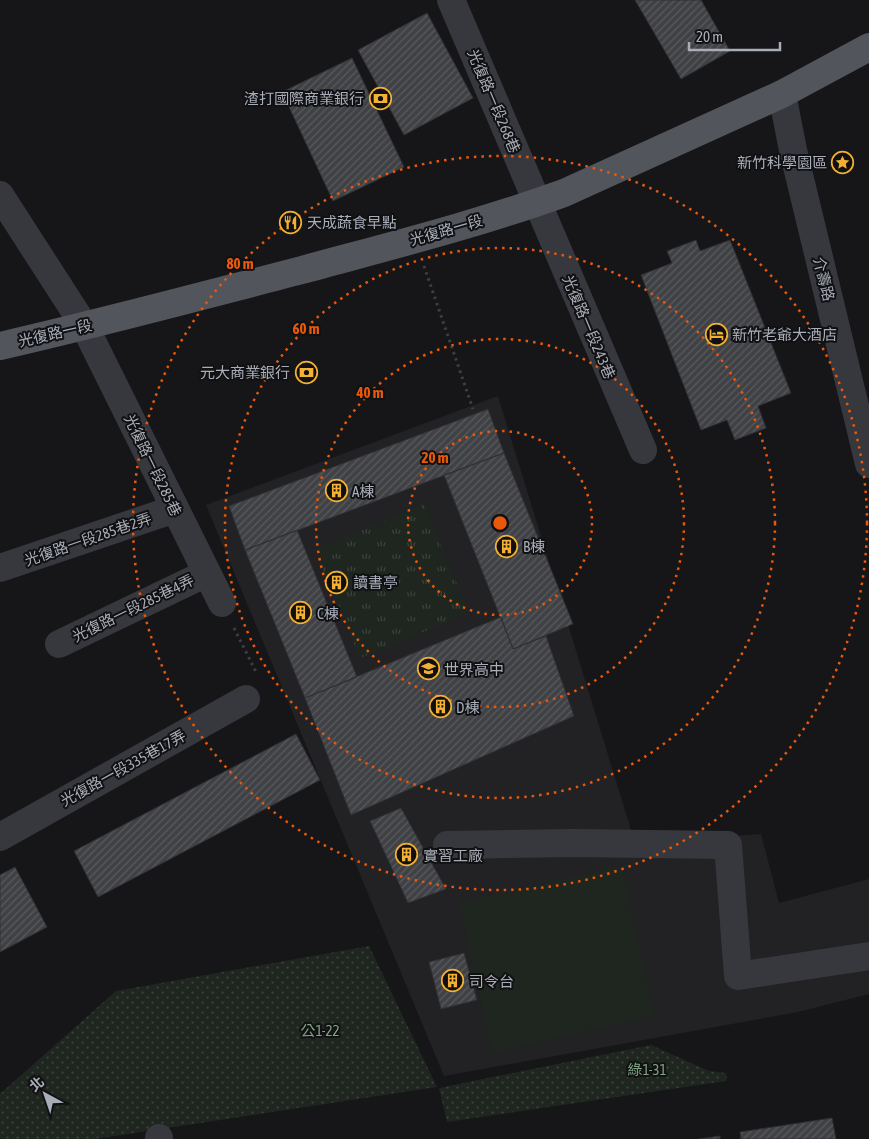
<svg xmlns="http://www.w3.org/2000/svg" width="869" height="1139" font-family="'Asap Condensed','Noto Sans TC',sans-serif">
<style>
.built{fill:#222225}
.grass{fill:url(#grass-tufts)}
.park{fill:url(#park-dots)}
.pitch{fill:#1e261f}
.building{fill:url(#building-hatch);stroke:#303034}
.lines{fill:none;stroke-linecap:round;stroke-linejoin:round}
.path{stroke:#3d3f44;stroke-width:3;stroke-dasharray:2.5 4;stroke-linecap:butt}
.minor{stroke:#37383d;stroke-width:28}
.major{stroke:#53555c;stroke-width:28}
.ring{fill:none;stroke:#e8590c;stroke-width:2.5;stroke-dasharray:2.5 5}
.labels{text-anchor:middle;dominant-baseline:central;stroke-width:4;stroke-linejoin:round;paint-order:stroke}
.poi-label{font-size:15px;fill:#a8adb8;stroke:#111113;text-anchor:start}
.street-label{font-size:15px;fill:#a8adb8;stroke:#111113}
.park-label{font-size:15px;fill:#7fa381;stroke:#111113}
.centre{fill:#e8590c;stroke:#111113;stroke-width:2.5}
.ring-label{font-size:15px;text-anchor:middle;font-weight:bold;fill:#e8590c;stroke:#111113;stroke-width:4;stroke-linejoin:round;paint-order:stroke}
</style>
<defs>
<pattern id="grass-tufts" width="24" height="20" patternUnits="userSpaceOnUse" patternTransform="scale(1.25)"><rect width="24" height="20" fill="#1e261f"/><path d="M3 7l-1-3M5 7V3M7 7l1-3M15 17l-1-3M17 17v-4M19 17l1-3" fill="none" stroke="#3c433d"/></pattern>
<pattern id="park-dots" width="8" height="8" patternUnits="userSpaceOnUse" patternTransform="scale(1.25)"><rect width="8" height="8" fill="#1e261f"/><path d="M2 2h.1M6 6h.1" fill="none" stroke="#3c433d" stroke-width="1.8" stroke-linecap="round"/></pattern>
<pattern id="building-hatch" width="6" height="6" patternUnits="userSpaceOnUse" patternTransform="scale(1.25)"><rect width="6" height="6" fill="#404145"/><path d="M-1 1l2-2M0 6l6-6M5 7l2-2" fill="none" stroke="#595a5e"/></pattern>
</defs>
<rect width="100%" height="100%" fill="#161618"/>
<!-- built -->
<path class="built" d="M498 396 635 843 761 834 779 903 869 879V994L798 1012 444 1076 206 505Z"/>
<!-- grass -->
<path class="grass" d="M424 504 469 613 360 658 315 550Z"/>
<!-- park -->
<path class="park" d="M369 946 437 1087 95 1139H0V1094L116 991Z
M651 1045 709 1071 726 1073 727 1078 726 1081 447 1122 439 1088Z"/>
<!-- pitch -->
<path class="pitch" d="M622 866 655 1016 492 1053 459 902Z"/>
<!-- building -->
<path class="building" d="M635 0H701L730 51 681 79Z
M427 13 473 98 404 135 358 50Z
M352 58 404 167 333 201 282 92Z
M696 240 700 251 730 240 791 393 758 406 766 428 735 440 727 420 701 430 641 275 672 263 667 251Z
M488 409 504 453 245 550 229 506Z
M504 453 573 624 513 649 444 475Z
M297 530 357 677 305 698 245 550Z
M339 570 346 589 334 593 327 575Z
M501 617 513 649 546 636 574 716 351 815 305 698Z
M296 734 320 780 98 897 74 851Z
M401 808 446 889 408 903 370 821Z
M15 867 47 927 0 952V875Z
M464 953 477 1000 441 1009 429 962Z
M832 1118 836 1139H741L740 1132Z
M720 1136V1139H699Z"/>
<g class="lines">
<!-- path -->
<path class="path" d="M424 266 473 409
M234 628 256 672"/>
<!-- minor -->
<path class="minor" d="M451 0 643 450
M782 94 793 150 869 464
M0 195 85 327 222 603
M0 568 175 509
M59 644 207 573
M0 837 246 699
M447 845 573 843 728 845 738 976 869 956
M159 1138V1139"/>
<!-- major -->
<path class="major" d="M0 346C101 323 201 296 302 270 390 246 478 224 564 193L782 94 869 47"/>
</g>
<!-- distance rings -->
<g class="ring">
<circle cx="500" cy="523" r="92"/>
<circle cx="500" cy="523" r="184"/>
<circle cx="500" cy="523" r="275"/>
<circle cx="500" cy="523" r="367"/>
</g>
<!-- icons -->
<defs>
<symbol id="bank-ring" viewBox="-11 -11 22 22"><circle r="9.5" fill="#111113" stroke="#f2b134" stroke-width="1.5"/><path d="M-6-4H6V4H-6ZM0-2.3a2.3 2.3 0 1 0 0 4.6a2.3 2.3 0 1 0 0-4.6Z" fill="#f2b134"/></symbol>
<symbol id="sight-ring" viewBox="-11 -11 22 22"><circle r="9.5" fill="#111113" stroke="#f2b134" stroke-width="1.5"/><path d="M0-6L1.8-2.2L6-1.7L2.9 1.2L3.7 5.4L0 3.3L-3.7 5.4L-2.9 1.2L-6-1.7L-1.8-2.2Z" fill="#f2b134"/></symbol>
<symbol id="restaurant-ring" viewBox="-11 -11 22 22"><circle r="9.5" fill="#111113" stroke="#f2b134" stroke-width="1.5"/><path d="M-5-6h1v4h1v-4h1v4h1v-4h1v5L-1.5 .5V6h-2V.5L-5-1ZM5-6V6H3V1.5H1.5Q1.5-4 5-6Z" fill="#f2b134"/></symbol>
<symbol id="hotel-ring" viewBox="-11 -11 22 22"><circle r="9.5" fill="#111113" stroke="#f2b134" stroke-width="1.5"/><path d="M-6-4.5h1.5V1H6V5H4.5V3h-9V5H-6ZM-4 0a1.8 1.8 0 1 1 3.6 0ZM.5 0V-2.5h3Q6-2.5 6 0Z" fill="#f2b134"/></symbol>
<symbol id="building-ring" viewBox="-11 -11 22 22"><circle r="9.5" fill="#111113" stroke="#f2b134" stroke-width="1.5"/><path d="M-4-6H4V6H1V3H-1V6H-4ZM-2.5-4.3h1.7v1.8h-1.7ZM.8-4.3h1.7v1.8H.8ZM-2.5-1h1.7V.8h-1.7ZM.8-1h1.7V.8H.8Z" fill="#f2b134"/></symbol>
<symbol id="school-ring" viewBox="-11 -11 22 22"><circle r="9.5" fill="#111113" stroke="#f2b134" stroke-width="1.5"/><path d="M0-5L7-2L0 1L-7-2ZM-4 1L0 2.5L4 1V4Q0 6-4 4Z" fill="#f2b134"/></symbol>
</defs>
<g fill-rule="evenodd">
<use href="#bank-ring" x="368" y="86" width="25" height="25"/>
<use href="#sight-ring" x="830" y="150" width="25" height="25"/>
<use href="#restaurant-ring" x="278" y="210" width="25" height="25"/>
<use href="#hotel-ring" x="704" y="322" width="25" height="25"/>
<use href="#bank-ring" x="294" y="360" width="25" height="25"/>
<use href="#building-ring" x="324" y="478" width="25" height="25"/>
<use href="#building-ring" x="494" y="534" width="25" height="25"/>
<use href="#building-ring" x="324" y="570" width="25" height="25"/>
<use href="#building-ring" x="288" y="600" width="25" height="25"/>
<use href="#school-ring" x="416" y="656" width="25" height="25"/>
<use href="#building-ring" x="428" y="694" width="25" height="25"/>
<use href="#building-ring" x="394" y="842" width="25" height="25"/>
<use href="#building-ring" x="440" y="968" width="25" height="25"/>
</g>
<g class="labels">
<!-- poi labels -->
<g class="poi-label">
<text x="364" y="98" text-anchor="end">渣打國際商業銀行</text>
<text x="827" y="162" text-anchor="end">新竹科學園區</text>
<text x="307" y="222">天成蔬食早點</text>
<text x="732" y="334">新竹老爺大酒店</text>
<text x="290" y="372" text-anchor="end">元大商業銀行</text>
<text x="352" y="491">A棟</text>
<text x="523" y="546">B棟</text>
<text x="353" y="582">讀書亭</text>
<text x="317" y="613">C棟</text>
<text x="444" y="669">世界高中</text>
<text x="456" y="707">D棟</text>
<text x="423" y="855">實習工廠</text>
<text x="469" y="981">司令台</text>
</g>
<!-- street labels -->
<g class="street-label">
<text transform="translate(494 101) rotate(67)">光復路一段268巷</text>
<text transform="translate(446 230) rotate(-16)">光復路一段</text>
<text transform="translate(824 279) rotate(76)">介壽路</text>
<text transform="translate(589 327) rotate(67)">光復路一段243巷</text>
<text transform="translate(55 333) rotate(-13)">光復路一段</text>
<text transform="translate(153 465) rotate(64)">光復路一段285巷</text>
<text transform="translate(88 539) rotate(-19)">光復路一段285巷2弄</text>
<text transform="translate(133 608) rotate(-26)">光復路一段285巷4弄</text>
<text transform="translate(123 768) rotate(-29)">光復路一段335巷17弄</text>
</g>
<!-- park labels -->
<g class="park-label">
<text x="320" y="1030">公1-22</text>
<text x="647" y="1069">綠1-31</text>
</g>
</g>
<circle cx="500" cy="523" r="8" class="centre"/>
<g class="ring-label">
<text x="240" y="269">80 m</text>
<text x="306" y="334">60 m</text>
<text x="370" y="398">40 m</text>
<text x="435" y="463">20 m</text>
</g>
<!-- north arrow -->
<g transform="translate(45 1094) rotate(320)" stroke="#111113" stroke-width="4" paint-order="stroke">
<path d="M0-4L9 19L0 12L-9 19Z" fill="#a8adb8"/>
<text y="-8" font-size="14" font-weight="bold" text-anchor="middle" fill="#a8adb8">北</text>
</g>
<!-- scale -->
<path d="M689 42v8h91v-8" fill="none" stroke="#a8adb8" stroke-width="2.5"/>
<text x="696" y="42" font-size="15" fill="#a8adb8" stroke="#111113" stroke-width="4" paint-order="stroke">20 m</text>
</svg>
